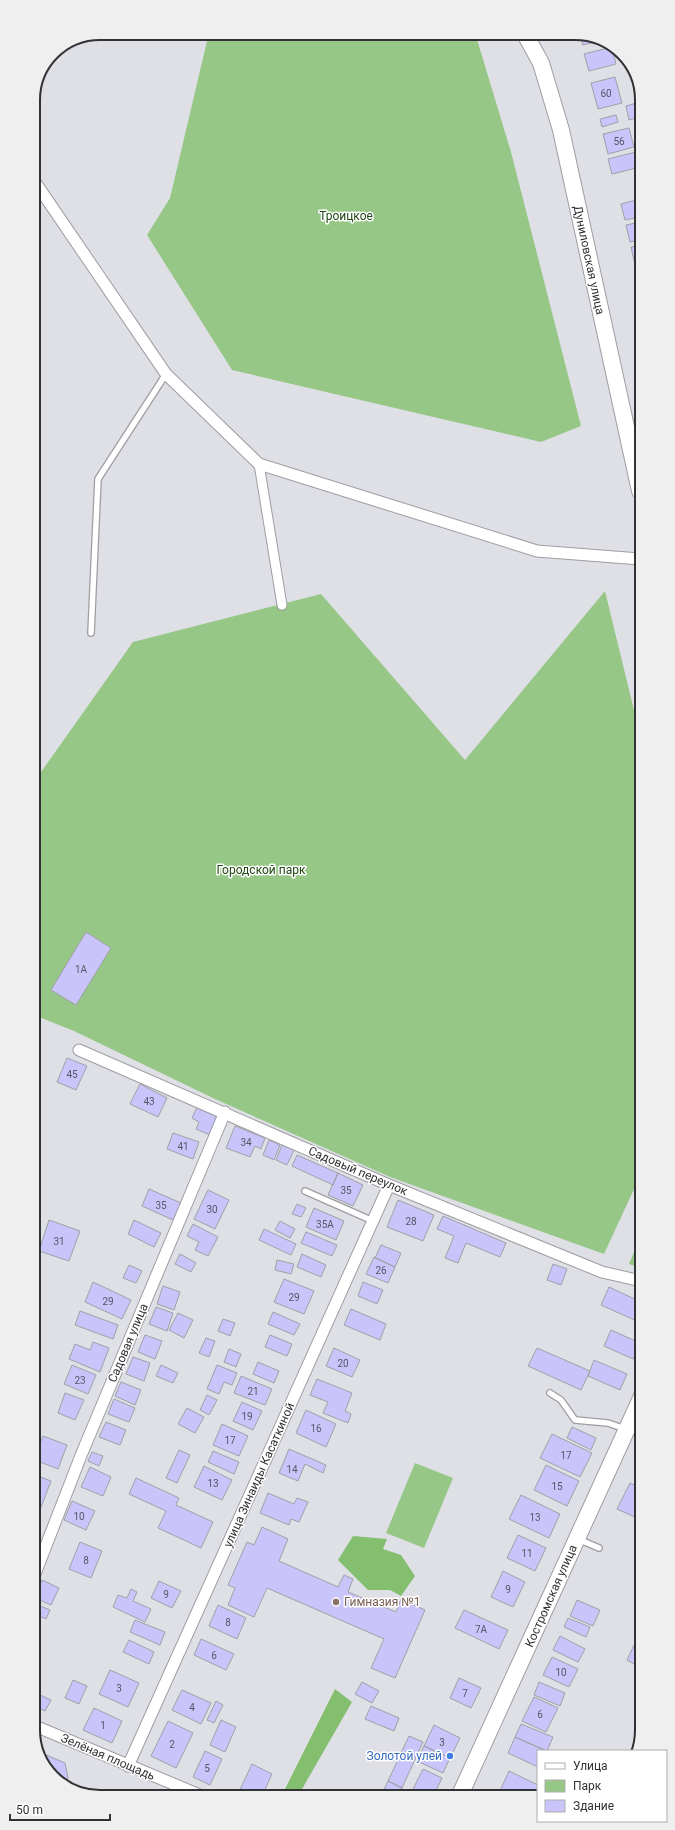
<svg xmlns="http://www.w3.org/2000/svg" width="675" height="1830" font-family="Roboto,sans-serif">
<style>
.green{fill:#96c787}
.forest{fill:#84bf70}
.building{fill:#c9c4fa;stroke:#a0a0a6}
.lines{fill:none;stroke-linecap:round;stroke-linejoin:round}
.service-casing{stroke:#9d9da3;stroke-width:8}
.pedestrian-casing{stroke:#9d9da3;stroke-width:11}
.minor-casing{stroke:#9d9da3;stroke-width:13}
.secondary-casing{stroke:#9d9da3;stroke-width:18}
.service{stroke:#fff;stroke-width:5.5}
.pedestrian{stroke:#fff;stroke-width:9}
.minor{stroke:#fff;stroke-width:11}
.secondary{stroke:#fff;stroke-width:16}
.education-dot{fill:#8d6e63;stroke:#fff;stroke-width:1.5}
.shop-dot{fill:#3f7fe0;stroke:#fff;stroke-width:1.5}
.labels{text-anchor:middle;dominant-baseline:central;stroke-width:3;stroke-linejoin:round;paint-order:stroke}
.number-label{font-size:10px;fill:#585666}
.park-label{font-size:12px;fill:#204611;stroke:#fff}
.street-label{font-size:12px;fill:#323235;stroke:#fff}
.education-label{font-size:12px;fill:#785e54;stroke:#fff;text-anchor:start}
.shop-label{font-size:12px;fill:#366cbe;stroke:#fff;text-anchor:end}
.rim{fill:none;stroke:#323235;stroke-width:2}
</style>
<rect width="100%" height="100%" fill="#dfdfe6"/>
<!-- green -->
<path class="green" d="M474 34 476 36 511 152 581 426 541 442 232 370 147 235 170 198 208 37Z
M605 591 641 739V1174L604 1254 390 1177 215 1099 74 1031 34 1015V782L133 642 321 594 465 760Z
M641 1235V1268L629 1264Z
M415 1463 453 1478 424 1548 386 1533Z"/>
<!-- forest -->
<path class="forest" d="M353 1536 387 1539 383 1549 401 1555 415 1576 401 1596 390 1590H368L338 1560Z
M335 1689 352 1702 298 1796 284 1791Z"/>
<!-- building -->
<path class="building" d="M579 33H580L599 41 583 45Z
M612 47 616 64 589 71 584 54Z
M615 77 622 103 598 109 591 83Z
M640 102V117L629 120 626 106Z
M616 115 618 122 602 127 600 119Z
M629 128 634 147 608 154 603 134Z
M636 152 640 167 612 174 608 159Z
M640 199V217L625 220 621 204Z
M640 222V240L630 242 626 225Z
M640 245V264L635 265 631 247Z
M640 268V290L635 269Z
M86 932 111 948 76 1005 51 990Z
M67 1058 87 1066 76 1090 57 1082Z
M140 1084 167 1098 158 1117 130 1104Z
M197 1107 218 1117 210 1135 196 1129 199 1122 192 1118Z
M235 1126 265 1138 261 1149 255 1146 250 1157 226 1148Z
M173 1133 199 1142 193 1159 167 1149Z
M269 1140 280 1145 274 1160 263 1155Z
M35 1144H40V1161H35Z
M282 1145 294 1150 287 1165 276 1160Z
M297 1155 338 1173 333 1185 292 1166Z
M338 1173 363 1185 353 1206 328 1195Z
M149 1189 181 1203 173 1220 142 1206Z
M208 1190 229 1200 215 1229 194 1219Z
M398 1200 434 1215 423 1241 387 1227Z
M297 1204 306 1208 301 1217 292 1214Z
M314 1208 344 1221 336 1240 306 1227Z
M443 1216 506 1243 500 1257 466 1243 458 1263 445 1258 454 1236 437 1229Z
M49 1220 80 1231 69 1261 39 1251Z
M134 1220 161 1233 154 1247 128 1234Z
M280 1221 295 1229 290 1238 275 1230Z
M193 1224 218 1237 208 1256 195 1250 199 1242 187 1236Z
M264 1229 296 1244 291 1255 259 1240Z
M306 1232 337 1245 332 1256 301 1243Z
M381 1245 401 1253 395 1267 375 1258Z
M180 1254 196 1263 191 1272 175 1264Z
M302 1254 326 1265 321 1277 297 1267Z
M374 1257 395 1267 388 1283 366 1274Z
M277 1260 294 1264 291 1274 275 1270Z
M553 1264 567 1269 561 1285 547 1280Z
M129 1265 142 1271 136 1283 123 1278Z
M284 1279 314 1291 304 1314 274 1302Z
M93 1282 131 1300 122 1319 85 1302Z
M363 1282 383 1290 377 1304 358 1296Z
M163 1286 180 1292 174 1310 157 1304Z
M609 1287 641 1302V1323L601 1305Z
M156 1307 173 1313 167 1331 149 1324Z
M351 1309 386 1324 380 1340 344 1325Z
M80 1311 118 1325 113 1339 75 1325Z
M273 1312 300 1324 294 1335 268 1324Z
M178 1313 193 1320 184 1338 169 1330Z
M223 1319 235 1323 230 1336 218 1331Z
M611 1330 640 1343 633 1359 604 1346Z
M145 1335 162 1341 155 1359 138 1352Z
M270 1335 292 1344 287 1356 265 1347Z
M206 1338 215 1341 209 1357 199 1353Z
M93 1342 109 1348 100 1372 69 1359 75 1344 90 1350Z
M334 1348 360 1360 352 1377 326 1366Z
M537 1348 590 1371 581 1390 528 1366Z
M229 1349 241 1354 236 1367 224 1362Z
M133 1357 150 1363 144 1381 126 1374Z
M594 1360 627 1374 620 1390 588 1376Z
M258 1362 279 1371 274 1383 253 1374Z
M72 1365 96 1375 88 1394 64 1384Z
M161 1365 178 1373 173 1383 156 1376Z
M217 1365 237 1373 232 1385 224 1382 219 1394 207 1389Z
M241 1376 272 1389 265 1405 234 1393Z
M317 1379 352 1393 345 1411 351 1414 348 1423 323 1413 328 1402 310 1395Z
M121 1382 141 1390 135 1405 115 1396Z
M65 1393 84 1400 75 1420 58 1413Z
M207 1395 217 1400 209 1415 200 1410Z
M114 1399 135 1408 129 1422 108 1414Z
M242 1402 262 1411 253 1430 233 1421Z
M187 1408 204 1417 195 1433 178 1424Z
M306 1410 336 1424 326 1447 296 1433Z
M106 1422 126 1430 120 1445 99 1437Z
M222 1424 248 1436 239 1456 213 1445Z
M572 1427 596 1438 591 1450 567 1438Z
M552 1434 592 1453 580 1477 540 1458Z
M43 1436 67 1445 58 1469 35 1460V1456Z
M289 1449 326 1465 323 1473 305 1464 298 1481 279 1473Z
M179 1450 190 1455 177 1483 166 1478Z
M213 1451 239 1462 234 1474 208 1462Z
M92 1452 103 1456 99 1466 88 1461Z
M642 1454V1473L634 1469Z
M546 1465 579 1481 567 1506 534 1490Z
M204 1466 232 1480 222 1500 194 1487Z
M90 1467 111 1477 103 1496 81 1487Z
M35 1475 51 1481 40 1510 35 1508Z
M136 1478 179 1498 176 1505 213 1522 201 1548 158 1528 166 1511 129 1494Z
M630 1483 642 1489V1509L637 1518 617 1509Z
M268 1493 294 1504 297 1498 308 1502 299 1522 291 1519 289 1525 260 1513Z
M521 1495 560 1514 549 1538 509 1519Z
M72 1501 95 1511 86 1530 64 1520Z
M262 1527 288 1539 279 1561 338 1587 344 1575 353 1579 348 1592 396 1612 401 1599 425 1610 395 1678 371 1668 384 1639 267 1588 254 1617 228 1605 235 1588 228 1585 247 1542 254 1545Z
M518 1535 546 1548 535 1571 507 1558Z
M80 1542 102 1551 91 1578 69 1569Z
M503 1571 525 1582 513 1607 491 1597Z
M42 1580 59 1588 51 1605 35 1598Z
M159 1581 181 1591 172 1608 151 1598Z
M131 1589 137 1592 133 1601 151 1609 145 1622 113 1607 118 1595 127 1598Z
M577 1600 600 1610 593 1626 570 1616Z
M38 1605 50 1610 46 1619 35 1614Z
M218 1605 246 1618 237 1639 209 1626Z
M464 1610 508 1630 499 1649 455 1628Z
M568 1618 590 1627 586 1637 564 1627Z
M135 1620 165 1632 160 1645 130 1632Z
M560 1636 585 1649 578 1662 553 1650Z
M201 1639 234 1654 226 1670 194 1655Z
M129 1640 154 1652 149 1664 123 1652Z
M634 1645 642 1649V1658L638 1666 627 1660Z
M552 1657 578 1669 569 1687 543 1675Z
M110 1670 139 1683 128 1707 99 1694Z
M459 1678 481 1688 471 1708 450 1698Z
M73 1680 87 1686 79 1704 65 1698Z
M362 1682 379 1691 372 1703 355 1694Z
M539 1682 565 1693 560 1706 534 1695Z
M182 1690 211 1703 201 1724 172 1710Z
M38 1694 51 1700 45 1711 35 1706V1700Z
M534 1697 558 1708 546 1732 522 1721Z
M216 1701 223 1705 214 1723 207 1720Z
M371 1706 399 1718 394 1731 365 1719Z
M94 1708 122 1721 112 1743 83 1730Z
M221 1720 236 1727 225 1752 210 1745Z
M168 1721 193 1733 176 1768 151 1756Z
M521 1724 553 1737 547 1751 515 1737Z
M434 1725 460 1738 450 1758 424 1746Z
M409 1736 423 1742 402 1788 388 1781Z
M515 1737 546 1751H538V1767L508 1753Z
M424 1746 450 1758 443 1773 417 1761Z
M205 1751 222 1759 210 1785 193 1777Z
M44 1754 65 1763 68 1778 65 1785 59 1783 41 1756Z
M252 1764 272 1774 262 1796H237Z
M423 1769 442 1778 434 1795H410Z
M509 1771 538 1785V1795H498Z
M388 1781 402 1788 399 1796H381Z
M317 1790 329 1796H314Z"/>
<g class="lines">
<defs>
<path id="service" d="M91 633 98 479 166 374
M305 1191 373 1221
M550 1393 561 1400 575 1420 608 1423 625 1429
M578 1539 599 1548"/>
<path id="pedestrian" d="M259 464 282 605"/>
<path id="minor" d="M33 179 166 374 259 464 537 551 640 559
M79 1050 389 1185 602 1272 641 1281
M35 1574 82 1453 225 1112
M35 1726 202 1796
M128 1766 389 1185"/>
<path id="secondary" d="M525 34 541 63 561 130 640 491
M460 1795 642 1396"/>
</defs>
<!-- service casing -->
<use href="#service" class="service-casing"/>
<!-- pedestrian casing -->
<use href="#pedestrian" class="pedestrian-casing"/>
<!-- minor casing -->
<use href="#minor" class="minor-casing"/>
<!-- secondary casing -->
<use href="#secondary" class="secondary-casing"/>
<!-- service -->
<use href="#service" class="service"/>
<!-- pedestrian -->
<use href="#pedestrian" class="pedestrian"/>
<!-- minor -->
<use href="#minor" class="minor"/>
<!-- secondary -->
<use href="#secondary" class="secondary"/>
</g>
<!-- markers -->
<circle class="education-dot" cx="336" cy="1602" r="4"/>
<circle class="shop-dot" cx="450" cy="1756" r="4"/>
<g class="labels">
<!-- number labels -->
<g class="number-label">
<text x="606" y="93">60</text>
<text x="619" y="141">56</text>
<text x="81" y="969">1А</text>
<text x="72" y="1074">45</text>
<text x="149" y="1101">43</text>
<text x="246" y="1142">34</text>
<text x="183" y="1146">41</text>
<text x="346" y="1190">35</text>
<text x="161" y="1205">35</text>
<text x="212" y="1209">30</text>
<text x="411" y="1221">28</text>
<text x="325" y="1224">35А</text>
<text x="59" y="1241">31</text>
<text x="381" y="1270">26</text>
<text x="294" y="1297">29</text>
<text x="108" y="1301">29</text>
<text x="343" y="1363">20</text>
<text x="80" y="1380">23</text>
<text x="253" y="1391">21</text>
<text x="247" y="1416">19</text>
<text x="316" y="1428">16</text>
<text x="230" y="1440">17</text>
<text x="566" y="1455">17</text>
<text x="292" y="1469">14</text>
<text x="213" y="1483">13</text>
<text x="557" y="1486">15</text>
<text x="79" y="1516">10</text>
<text x="535" y="1517">13</text>
<text x="527" y="1553">11</text>
<text x="86" y="1560">8</text>
<text x="508" y="1589">9</text>
<text x="166" y="1594">9</text>
<text x="228" y="1622">8</text>
<text x="481" y="1629">7А</text>
<text x="214" y="1655">6</text>
<text x="561" y="1672">10</text>
<text x="119" y="1688">3</text>
<text x="465" y="1693">7</text>
<text x="192" y="1707">4</text>
<text x="540" y="1714">6</text>
<text x="103" y="1725">1</text>
<text x="442" y="1742">3</text>
<text x="172" y="1744">2</text>
<text x="207" y="1768">5</text>
</g>
<!-- park labels -->
<g class="park-label">
<text x="346" y="216">Троицкое</text>
<text x="261" y="870">Городской парк</text>
</g>
<!-- street labels -->
<g class="street-label">
<text transform="translate(589 260) rotate(78)">Дуниловская улица</text>
<text transform="translate(358 1171) rotate(23)">Садовый переулок</text>
<text transform="translate(128 1343) rotate(-67)">Садовая улица</text>
<text transform="translate(259 1475) rotate(-66)">улица Зинаиды Касаткиной</text>
<text transform="translate(551 1596) rotate(-66)">Костромская улица</text>
<text transform="translate(108 1757) rotate(23)">Зелёная площадь</text>
</g>
<!-- education labels -->
<g class="education-label">
<text x="344" y="1602">Гимназия №1</text>
</g>
<!-- shop labels -->
<g class="shop-label">
<text x="442" y="1756">Золотой улей</text>
</g>
</g>
<!-- crop -->
<path d="M0 0H675V1830H0ZM100 40H575A60 60 0 0 1 635 100V1730A60 60 0 0 1 575 1790H100A60 60 0 0 1 40 1730V100A60 60 0 0 1 100 40Z" fill="#efefef" fill-rule="evenodd"/>
<path class="rim" d="M100 40H575A60 60 0 0 1 635 100V1730A60 60 0 0 1 575 1790H100A60 60 0 0 1 40 1730V100A60 60 0 0 1 100 40Z"/>
<!-- legend -->
<rect x="537" y="1750" width="130" height="72" fill="#ffffff" stroke="#adadae"/>
<rect x="545" y="1763" width="20" height="6" fill="#ffffff" stroke="#adadae"/>
<text x="573" y="1770" font-size="12" fill="#323235">Улица</text>
<rect x="545" y="1780" width="20" height="12" fill="#96c787" stroke="#adadae"/>
<text x="573" y="1790" font-size="12" fill="#323235">Парк</text>
<rect x="545" y="1800" width="20" height="12" fill="#c9c4fa" stroke="#adadae"/>
<text x="573" y="1810" font-size="12" fill="#323235">Здание</text>
<!-- scale -->
<path d="M10 1814v6h100v-6" fill="none" stroke="#323235" stroke-width="2"/>
<text x="16" y="1814" font-size="12" fill="#323235" stroke="#ffffff" stroke-width="3" paint-order="stroke">50 m</text>
</svg>
